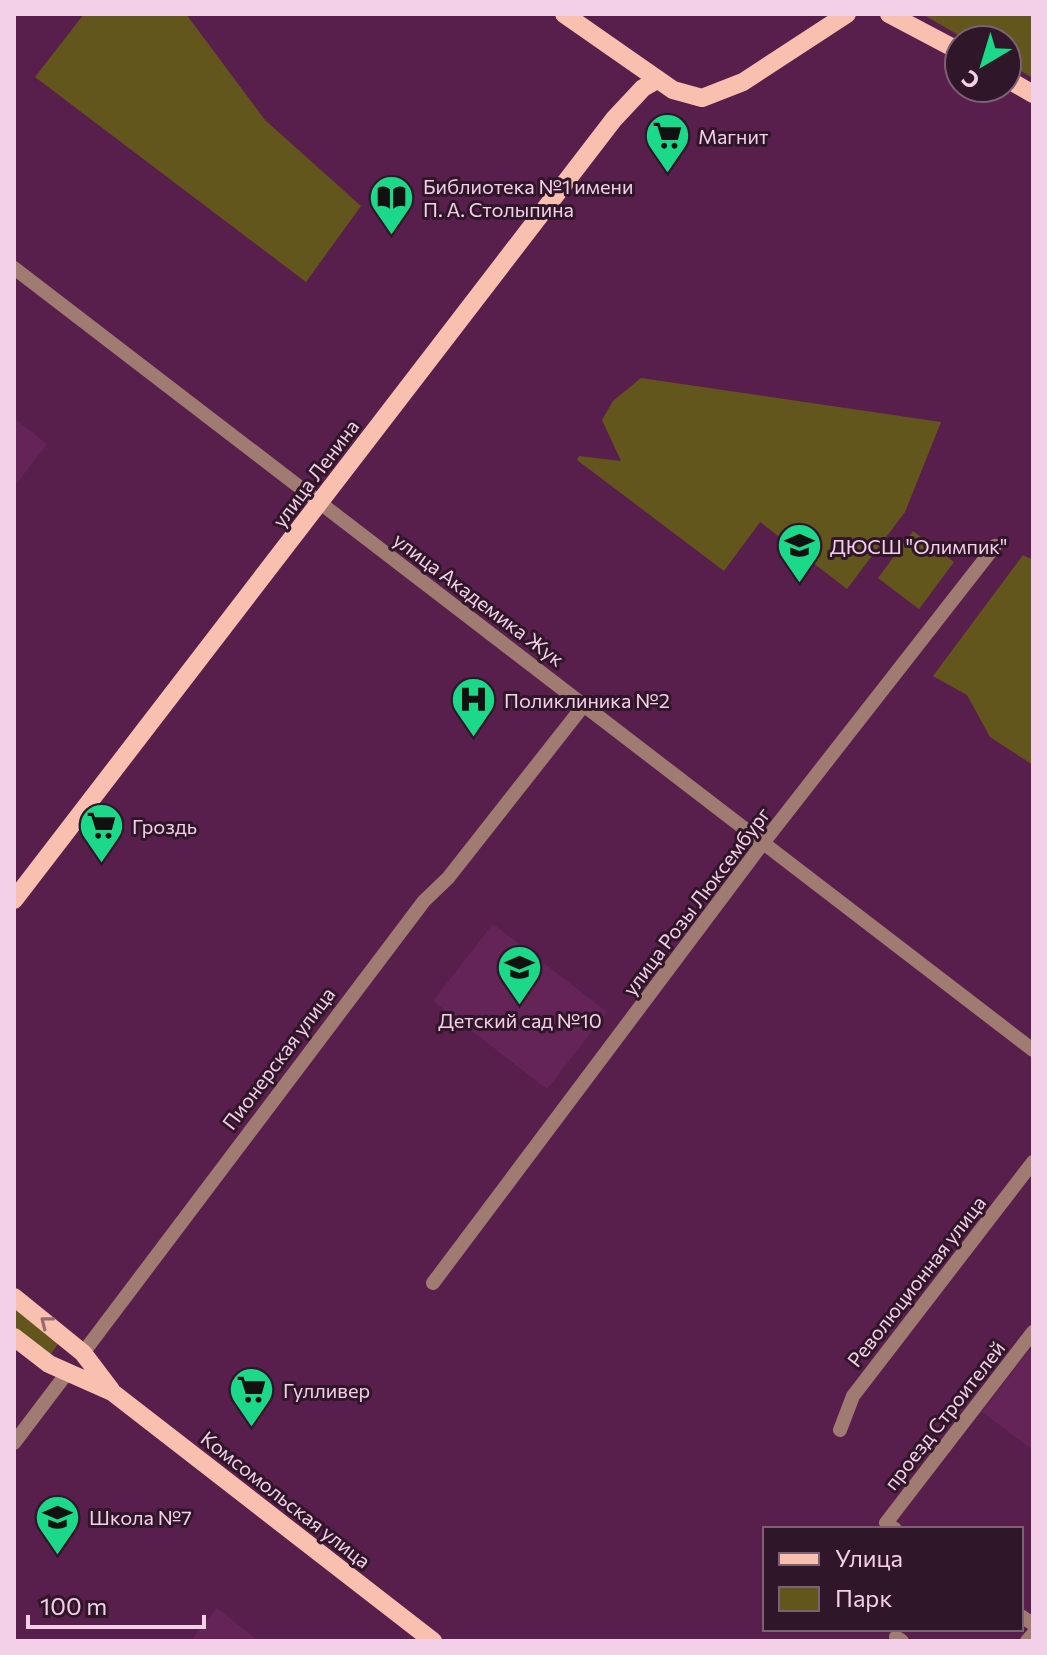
<svg xmlns="http://www.w3.org/2000/svg" width="1047" height="1655" font-family="Commissioner,sans-serif">
<style>
.built{fill:#652457}
.green{fill:#62561d}
.lines{fill:none;stroke-linecap:round;stroke-linejoin:round}
.minor{stroke:#9f7b71;stroke-width:14}
.major{stroke:#fac0af;stroke-width:18}
.oneway{stroke:#956b6c}
.labels{text-anchor:middle;dominant-baseline:central;stroke-width:6;stroke-linejoin:round;paint-order:stroke}
.poi-label{font-size:20px;fill:#f3cfe8;stroke:#301629;text-anchor:start}
.street-label{font-size:20px;fill:#f3cfe8;stroke:#301629}
</style>
<rect width="100%" height="100%" fill="#591f4c"/>
<!-- built -->
<path class="built" d="M14 418 47 444 14 487Z
M493 924 607 1012 547 1089 433 1001Z
M1029 1350 1033 1353V1450L982 1412Z
M217 1608 259 1641H191Z"/>
<!-- green -->
<path class="green" d="M84 14H186L265 120 361 206 306 282 35 77Z
M922 14H1033V78L1007 63V40H967Z
M641 378 941 422 905 512 847 589 760 522 724 571 577 460 579 456 621 461 602 420 613 401Z
M913 531 954 562 919 609 878 578Z
M1023 555 1033 560V765L990 737 967 695 933 676Z
M14 1306 58 1344 50 1355 14 1330Z"/>
<g class="lines">
<!-- minor -->
<path class="minor" d="M14 268 1033 1050
M433 1283 763 843 995 546
M83 1353 424 901 448 878 584 705
M840 1430 853 1396 1033 1162
M14 1443 67 1373
M895 1529 886 1523 1033 1332
M1021 1616 1033 1624
M896 1637 902 1641
M1027 1641 1033 1634"/>
<!-- major -->
<path class="major" d="M564 14 673 90 702 98 743 82 847 14
M889 14 959 51
M1007 79 1033 94
M14 900 614 119 643 88 657 80
M14 1297 83 1353 111 1390
M14 1337 49 1364 112 1392 433 1641"/>
</g>
<!-- one-way arrows -->
<defs><path id="oneway-chevron" d="M-2-3.5L2.5 0L-2 3.5" fill="none" stroke-width="1.6" stroke-linecap="round" stroke-linejoin="round" transform="scale(2)"/></defs>
<use class="oneway" href="#oneway-chevron" transform="translate(46 1322) rotate(-142)"/>
<!-- icons -->
<defs>
<symbol id="supermarket-pin" viewBox="-11 -11 22 30"><path d="M0 17L-7.5 6A9.5 9.5 0 1 1 7.5 6Z" fill="#1bd988" stroke="#301629"/><path d="M-6-5.5h2.5l.6 2H6L4.5 2H-2.5L-4.4-4H-6ZM-1.5 3.2a1.3 1.3 0 1 0 .1 0ZM3 3.2a1.3 1.3 0 1 0 .1 0Z" fill="#111"/></symbol>
<symbol id="library-pin" viewBox="-11 -11 22 30"><path d="M0 17L-7.5 6A9.5 9.5 0 1 1 7.5 6Z" fill="#1bd988" stroke="#301629"/><path d="M-6-4Q-3-5.5-.7-3.5V5Q-3 3-6 4ZM6-4Q3-5.5 .7-3.5V5Q3 3 6 4Z" fill="#111"/></symbol>
<symbol id="school-pin" viewBox="-11 -11 22 30"><path d="M0 17L-7.5 6A9.5 9.5 0 1 1 7.5 6Z" fill="#1bd988" stroke="#301629"/><path d="M0-5L7-2L0 1L-7-2ZM-4 1L0 2.5L4 1V4Q0 6-4 4Z" fill="#111"/></symbol>
<symbol id="hospital-pin" viewBox="-11 -11 22 30"><path d="M0 17L-7.5 6A9.5 9.5 0 1 1 7.5 6Z" fill="#1bd988" stroke="#301629"/><path d="M-5-5h3v3.5h4V-5h3V5h-3V1.5h-4V5h-3Z" fill="#111"/></symbol>
</defs>
<g fill-rule="evenodd">
<use href="#supermarket-pin" x="642" y="110" width="51" height="69"/>
<use href="#library-pin" x="366" y="172" width="51" height="69"/>
<use href="#school-pin" x="774" y="520" width="51" height="69"/>
<use href="#hospital-pin" x="448" y="674" width="51" height="69"/>
<use href="#supermarket-pin" x="76" y="800" width="51" height="69"/>
<use href="#school-pin" x="494" y="942" width="51" height="69"/>
<use href="#supermarket-pin" x="226" y="1364" width="51" height="69"/>
<use href="#school-pin" x="32" y="1492" width="51" height="69"/>
</g>
<g class="labels">
<!-- poi labels -->
<g class="poi-label">
<text x="698" y="136">Магнит</text>
<text x="423" y="186">Библиотека №1 имени<tspan x="423" dy="23">П. А. Столыпина</tspan></text>
<text x="830" y="546">ДЮСШ "Олимпик"</text>
<text x="504" y="700">Поликлиника №2</text>
<text x="132" y="826">Гроздь</text>
<text x="520" y="1020" text-anchor="middle">Детский сад №10</text>
<text x="283" y="1390">Гулливер</text>
<text x="89" y="1517">Школа №7</text>
</g>
<!-- street labels -->
<g class="street-label">
<text transform="translate(315 473) rotate(-53)">улица Ленина</text>
<text transform="translate(479 599) rotate(37)">улица Академика Жук</text>
<text transform="translate(696 901) rotate(-53)">улица Розы Люксембург</text>
<text transform="translate(278 1058) rotate(-53)">Пионерская улица</text>
<text transform="translate(916 1281) rotate(-52)">Революционная улица</text>
<text transform="translate(944 1415) rotate(-52)">проезд Строителей</text>
<text transform="translate(286 1499) rotate(38)">Комсомольская улица</text>
</g>
</g>
<!-- border -->
<rect width="1047" height="1655" fill="none" stroke="#f3cfe8" stroke-width="32"/>
<!-- legend -->
<rect x="763" y="1527" width="260" height="104" fill="#301629" stroke="#7e6075" stroke-width="2"/>
<rect x="779" y="1553" width="40" height="12" fill="#fac0af" stroke="#7e6075" stroke-width="2"/>
<text x="835" y="1567" font-size="24" fill="#f3cfe8">Улица</text>
<rect x="779" y="1587" width="40" height="24" fill="#62561d" stroke="#7e6075" stroke-width="2"/>
<text x="835" y="1607" font-size="24" fill="#f3cfe8">Парк</text>
<!-- north arrow -->
<g transform="translate(983 64) rotate(218)"><circle r="38" fill="#301629" stroke="#7e6075" stroke-width="2"/>
<path d="M0-6L14 30L0 20L-14 30Z" fill="#1bd988"/>
<text y="-12" font-size="22" font-weight="bold" text-anchor="middle" fill="#f3cfe8">С</text>
</g>
<!-- scale -->
<path d="M28 1615v12h176v-12" fill="none" stroke="#f3cfe8" stroke-width="4"/>
<text x="40" y="1615" font-size="24" fill="#f3cfe8" stroke="#301629" stroke-width="6" paint-order="stroke">100 m</text>
</svg>
